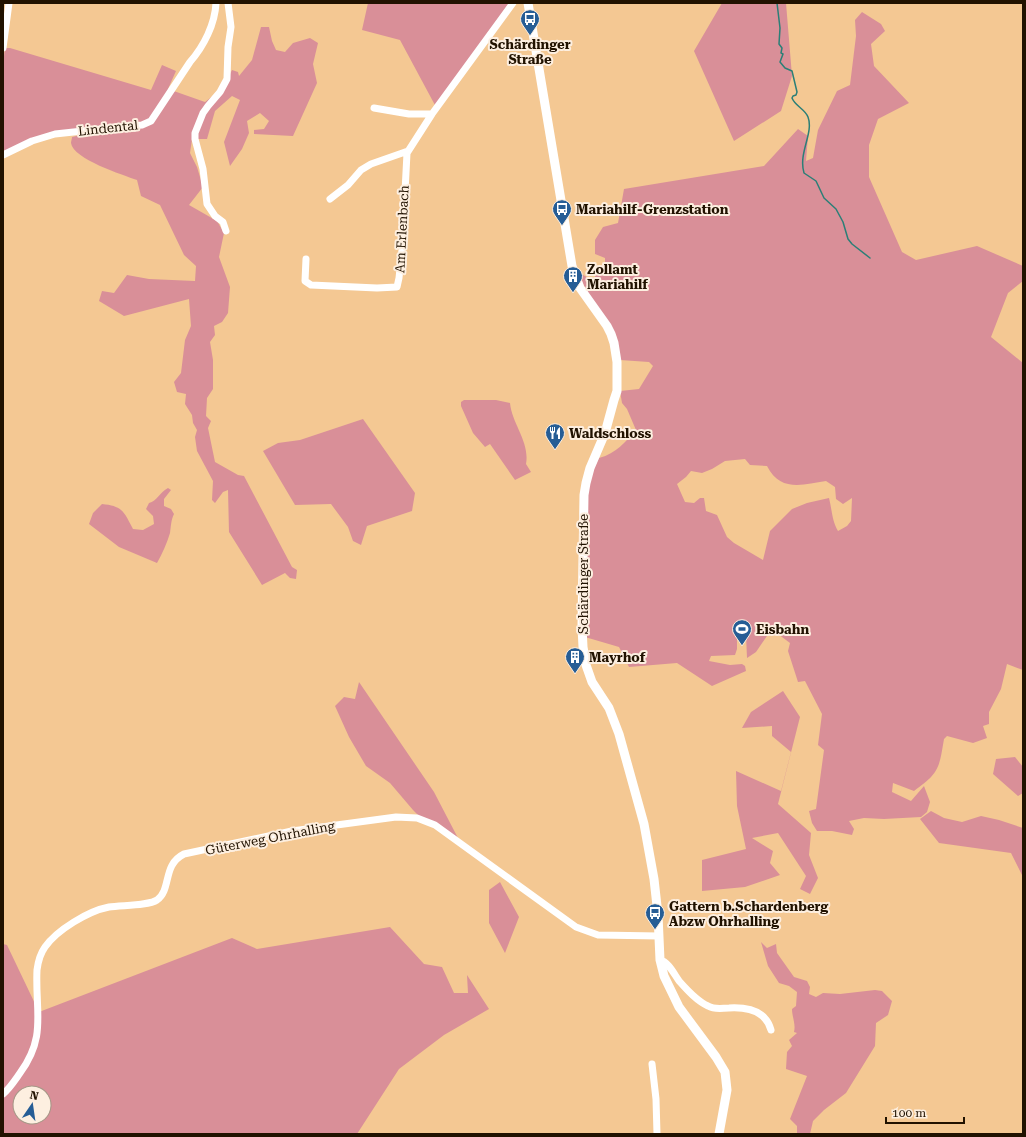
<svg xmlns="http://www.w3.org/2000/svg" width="1026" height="1137" font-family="'Roboto Serif',serif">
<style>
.green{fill:#d98f98;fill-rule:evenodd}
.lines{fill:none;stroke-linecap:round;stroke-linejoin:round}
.stream{stroke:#2b7f77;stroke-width:1.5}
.minor{stroke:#fff;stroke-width:7}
.major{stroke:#fff;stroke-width:9}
.labels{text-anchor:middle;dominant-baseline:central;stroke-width:4;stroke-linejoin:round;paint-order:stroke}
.poi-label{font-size:13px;font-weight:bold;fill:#211200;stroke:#fdefe0;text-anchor:start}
.street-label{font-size:13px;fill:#211200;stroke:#fdefe0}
</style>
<rect width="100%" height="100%" fill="#f4c893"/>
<!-- green -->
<path class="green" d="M368 3H509L436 107 400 40 362 30Z
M722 3H786L792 76 781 111 734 141 694 51Z
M862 12 881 24 885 31 871 44 874 66 909 103 878 119 869 145V177L902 252 916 260 977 246 1023 266V281L1008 293 991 337 1023 363V670L1007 664 1001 689 989 712V724L983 726 987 738 973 743 947 736 944 739C939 769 939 773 914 791L893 783 892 792 911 801 924 786 930 802 927 812 921 817 884 819 864 818 849 821 854 829 852 835 832 831H817L812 823 809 811 816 809 824 750 818 745 822 714 805 681 798 682 788 651 790 643 774 631 769 633 756 652 747 658 746 635H737V649L735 655 711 656 709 661 730 665 742 664 745 666 746 671 712 686 677 663 629 667 619 647 585 637 588 479 599 458C617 453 624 443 636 430L627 409 622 403 620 391 639 389 653 366 649 362 620 360 616 335 596 307 576 271 594 281 596 272 605 269V258L595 254V240L603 227 618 223 624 189 764 166 798 129 808 136 806 161 813 158 818 130 837 91 850 85 856 36 855 20ZM745 459 750 465 767 466C780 492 802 485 826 481L835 487 836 499 843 504 852 498 851 521 847 526 838 531C832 521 832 510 829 498L807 503 792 509 770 531 763 560 734 543 727 537 717 515 706 511 704 498H700L694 503 685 502 677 484 686 477 691 471 702 473 712 469 725 461Z
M261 27H269L272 41 276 50 285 52 293 43 310 38 318 43 313 64 317 83 293 136 254 134V130L264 129 269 121 260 113 247 121 249 133 242 149 230 166 224 142 240 100 232 96 215 111 207 139H192L190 153 197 167 203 187 189 205 217 221 224 233 219 257 230 287 228 313 222 322 214 326 215 335 210 342 213 360V389L207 398 206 416 211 421 208 428 215 462 238 475 244 476 292 567 297 570 296 579 290 578 285 573 262 585 229 532 228 490 223 492 215 503 212 500 213 481 197 451 195 437 197 430 193 423 192 415 185 404 186 394 177 392 174 382 181 373 185 340 191 326 189 299 124 316 99 301 102 291 114 293 127 275 149 279 195 281 196 266 184 255 160 205 141 196 137 180C123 175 73 159 71 143 71 141 72 139 72 137L81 135 71 130 3 152V64L5 48H10L151 90 162 65 176 71 168 89 205 102 223 88 232 70 238 72 239 76 252 60Z
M464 400H496L510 403C512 424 530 442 526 464L531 472 515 480 490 444 485 447 473 433 461 406V402Z
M363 419 415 493 412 511 367 526 361 545 353 541 348 527 331 504 295 505 263 451 278 443 300 440Z
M168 488 171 490 164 499V506L171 509 174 514C171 520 171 526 170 533 167 543 162 554 157 563L119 547 89 524 93 513 102 504C123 506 124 512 133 529L143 530 154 524 153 516 146 509 149 503C157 501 160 492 168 488Z
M359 682 434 792 459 840 425 822 413 810 390 783 366 766 349 737 335 706 344 697 355 699Z
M783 691 800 717 778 804 811 833 809 855 818 878 810 894 800 889 806 876 778 833 752 838 773 851 770 863 780 875 745 887 702 891V860L746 849 737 806 736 771 781 791 791 752 772 736V726L742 728 751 712Z
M1015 757 1023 767V793L1018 796 993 774 996 759Z
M931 811 944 818 962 822 981 816 999 820 1023 828V877L1011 853 939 843 920 819Z
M500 882 519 917 505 953 489 923V890Z
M390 927 424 964 442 967 454 993H468L467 975 489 1009 444 1035 399 1069 357 1134H3V944L7 945 39 1012 232 938 257 949ZM20 1093H44V1117H20Z
M761 942 767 948 776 944 777 953 794 977 807 981 810 987 809 994 816 997 823 993 840 994 875 990 882 991 892 1001 888 1015 876 1023 875 1046 846 1093 824 1110 813 1121 810 1134H797V1126L790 1119 807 1076 786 1069 787 1052 792 1046 789 1040 797 1033 794 1032C796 1024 792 1017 792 1009L796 1006 797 992 789 986 779 983 768 966Z"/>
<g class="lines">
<!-- stream -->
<path class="stream" d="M777 3 780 28 779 44 782 48 781 53 783 54 780 62 785 68 792 71 797 92 796 95 793 96 792 98C795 106 805 109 808 117 814 133 798 153 804 173L816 181 824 198 836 209 843 222 848 239 852 244 870 258"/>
<!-- minor -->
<path class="minor" d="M3 48 9 3
M374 108 409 114H432L513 3
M3 155 32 141 55 134 120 127 142 125 151 121 190 62C204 46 215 24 216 3
M330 199 348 185 361 170 371 164 408 151
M226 231 223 222 215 216 207 204 203 169 195 139V133L203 113 208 106 220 92 227 79 228 47 231 27 228 3
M306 259 305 281 311 285 377 288 397 287 399 278 402 250 407 153 432 114
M660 960C669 962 675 976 680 982 688 991 697 1001 708 1006 715 1010 722 1008 729 1008 747 1007 766 1011 771 1030
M652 1064 656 1099 657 1134
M3 1094C10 1088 15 1080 20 1073 47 1036 35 1012 37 970 38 962 40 954 45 947 57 930 88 911 109 907 121 905 148 906 157 900 172 889 162 865 184 854L292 831 396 817 417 818 435 825 576 927 598 935 659 936"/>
<!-- major -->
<path class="major" d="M528 3 572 266 580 288 607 326 611 334 614 343 617 362V391L614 400 605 433 590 468 586 483 584 495 582 627 583 647 586 665 592 682 609 708 619 734 644 824 654 879 658 915 660 960 664 976 679 1007 716 1057 725 1072 727 1090 719 1134"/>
</g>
<!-- icons -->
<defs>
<symbol id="bus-pin" viewBox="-11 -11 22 30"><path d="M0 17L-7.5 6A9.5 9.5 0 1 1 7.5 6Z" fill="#265d95" stroke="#fdefe0"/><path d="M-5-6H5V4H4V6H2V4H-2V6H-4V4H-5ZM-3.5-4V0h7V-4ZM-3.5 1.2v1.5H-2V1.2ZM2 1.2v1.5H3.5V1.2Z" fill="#fff"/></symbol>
<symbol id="building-pin" viewBox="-11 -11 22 30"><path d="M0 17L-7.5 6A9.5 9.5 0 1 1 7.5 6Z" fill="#265d95" stroke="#fdefe0"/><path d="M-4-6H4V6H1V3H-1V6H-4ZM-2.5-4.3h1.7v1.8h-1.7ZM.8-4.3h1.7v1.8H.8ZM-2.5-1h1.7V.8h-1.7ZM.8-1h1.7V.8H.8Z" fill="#fff"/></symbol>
<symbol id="restaurant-pin" viewBox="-11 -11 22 30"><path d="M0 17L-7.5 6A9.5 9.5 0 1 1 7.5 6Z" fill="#265d95" stroke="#fdefe0"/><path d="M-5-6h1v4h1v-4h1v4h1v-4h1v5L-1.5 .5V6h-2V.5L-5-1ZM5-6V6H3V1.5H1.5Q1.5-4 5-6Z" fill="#fff"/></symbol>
<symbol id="stadium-pin" viewBox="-11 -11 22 30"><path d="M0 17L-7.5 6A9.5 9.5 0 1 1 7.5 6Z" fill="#265d95" stroke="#fdefe0"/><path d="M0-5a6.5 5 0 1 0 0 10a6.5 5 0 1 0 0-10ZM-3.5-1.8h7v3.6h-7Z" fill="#fff"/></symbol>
</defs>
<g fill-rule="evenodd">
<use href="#bus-pin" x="519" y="8" width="22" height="30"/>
<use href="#bus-pin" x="551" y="198" width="22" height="30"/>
<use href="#building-pin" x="562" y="265" width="22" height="30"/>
<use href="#restaurant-pin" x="544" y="422" width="22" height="30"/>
<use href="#stadium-pin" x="731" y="618" width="22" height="30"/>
<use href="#building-pin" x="564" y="646" width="22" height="30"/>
<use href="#bus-pin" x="644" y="902" width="22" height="30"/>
</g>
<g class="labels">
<!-- poi labels -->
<g class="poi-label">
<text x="530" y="44" text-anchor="middle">Schärdinger<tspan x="530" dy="15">Straße</tspan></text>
<text x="576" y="209">Mariahilf-Grenzstation</text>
<text x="587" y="269">Zollamt<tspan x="587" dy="15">Mariahilf</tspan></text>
<text x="569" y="433">Waldschloss</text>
<text x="756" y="629">Eisbahn</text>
<text x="589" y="657">Mayrhof</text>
<text x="669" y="906">Gattern b.Schardenberg<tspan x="669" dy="15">Abzw Ohrhalling</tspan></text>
</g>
<!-- street labels -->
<g class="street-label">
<text transform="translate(108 128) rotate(-6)">Lindental</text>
<text transform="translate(402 229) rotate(-87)">Am Erlenbach</text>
<text transform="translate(583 574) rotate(-90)">Schärdinger Straße</text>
<text transform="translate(270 838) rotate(-11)">Güterweg Ohrhalling</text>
</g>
</g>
<!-- border -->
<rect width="1026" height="1137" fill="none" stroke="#211200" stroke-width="8"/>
<!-- north arrow -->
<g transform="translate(32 1105) rotate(13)"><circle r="19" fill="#fdefe0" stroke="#a59786"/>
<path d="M0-3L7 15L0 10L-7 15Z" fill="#265d95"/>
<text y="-6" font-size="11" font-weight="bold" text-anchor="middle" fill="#211200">N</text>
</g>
<!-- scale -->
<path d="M886 1117v6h78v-6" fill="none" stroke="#211200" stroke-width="2"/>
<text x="892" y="1117" font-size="12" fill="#211200" stroke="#fdefe0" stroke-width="3" paint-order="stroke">100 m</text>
</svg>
